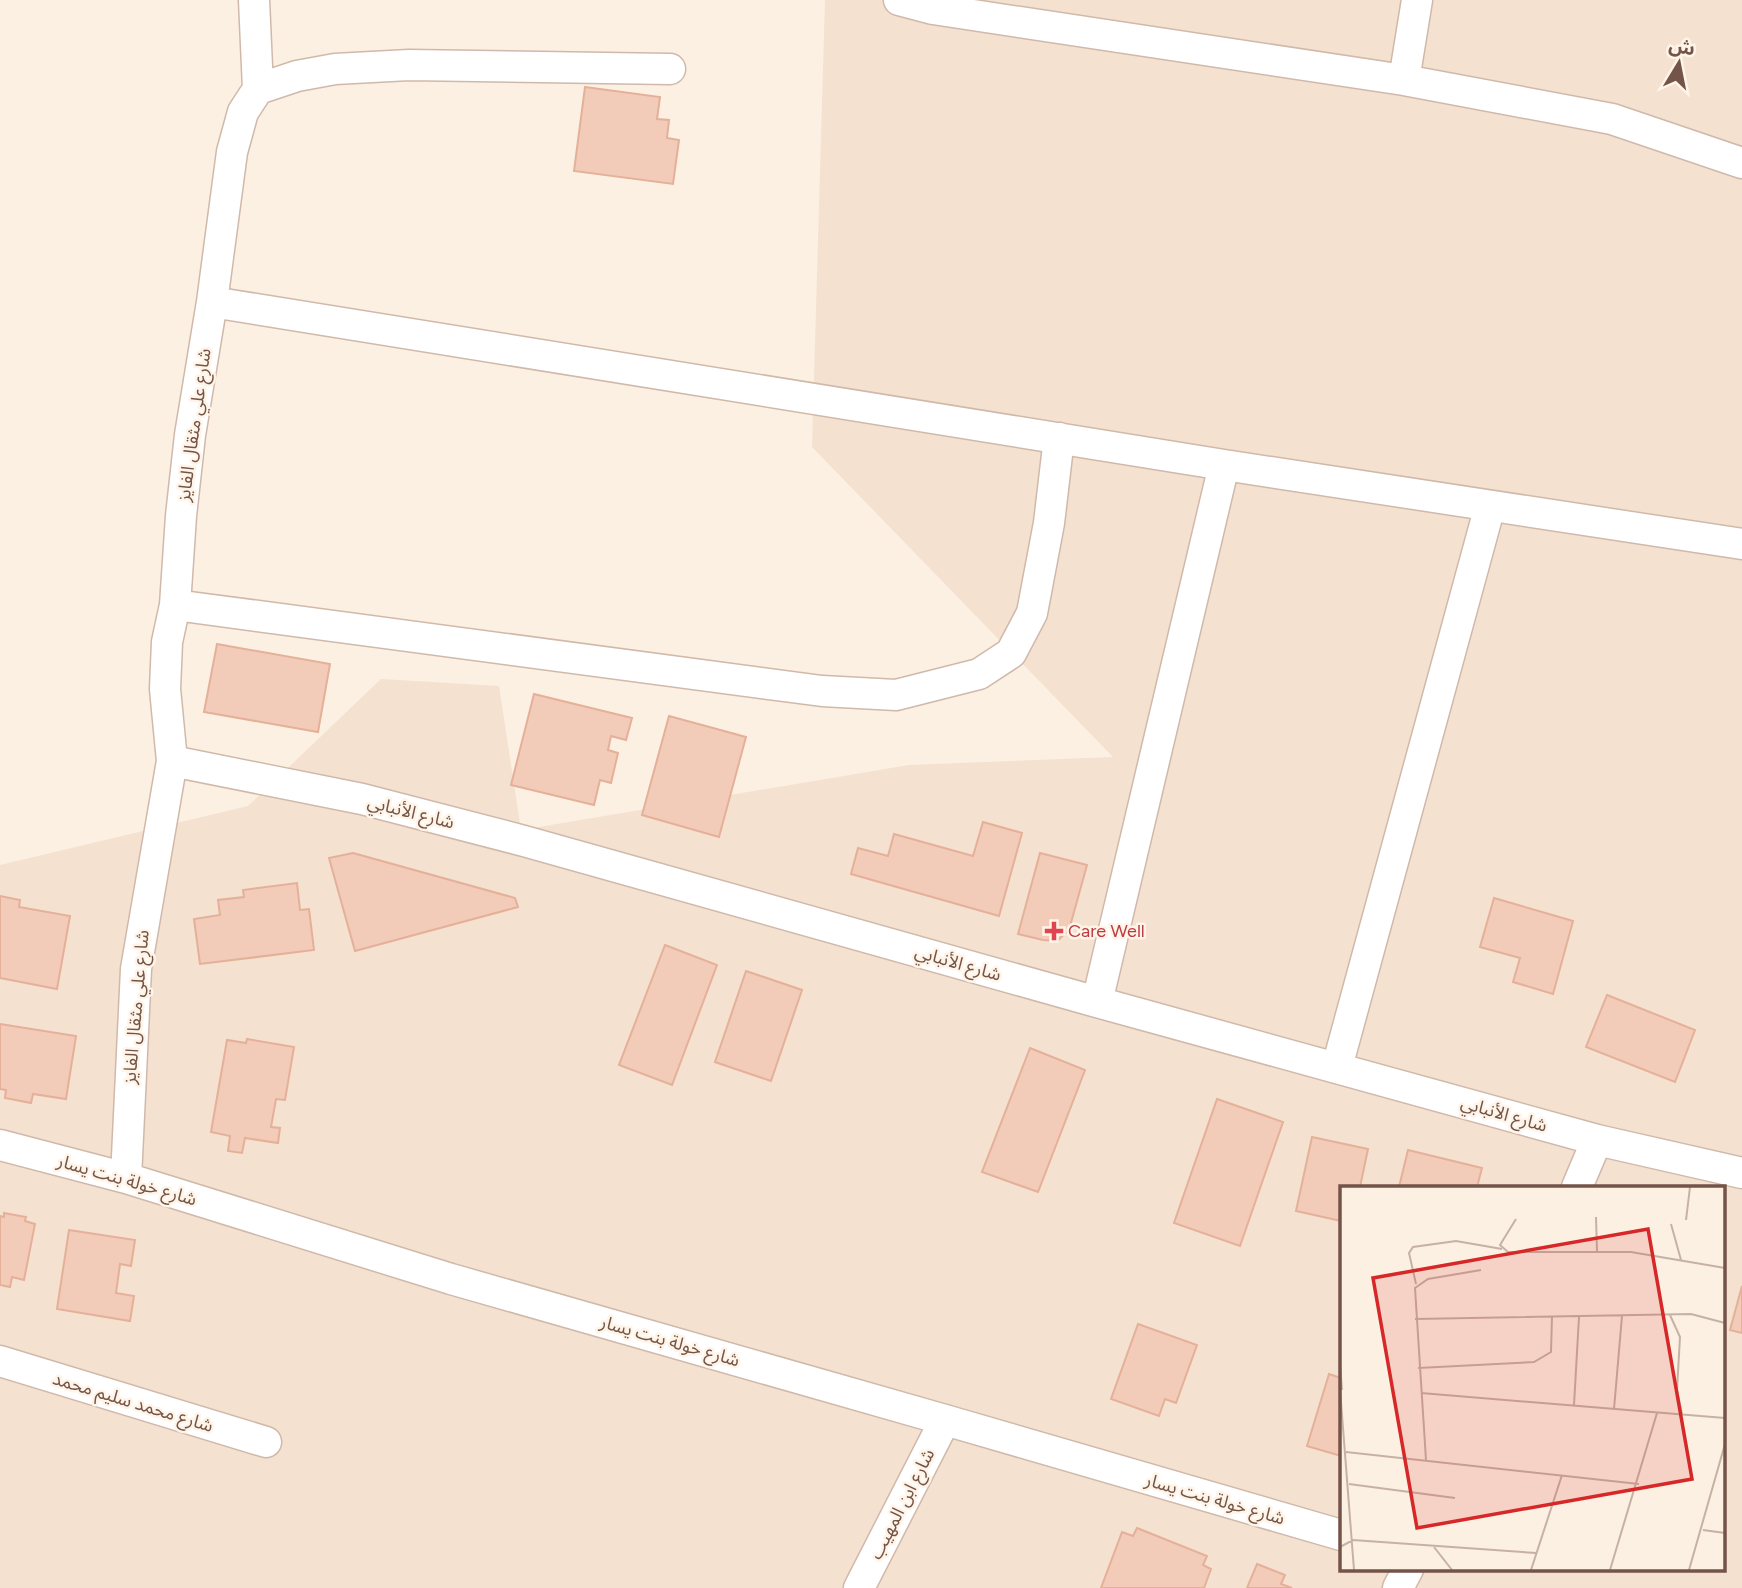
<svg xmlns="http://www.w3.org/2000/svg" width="1742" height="1588" font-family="Figtree,'Noto Sans Arabic',sans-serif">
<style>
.residential{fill:#f4e1d0;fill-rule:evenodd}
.building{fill:#f2ccb9;stroke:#e5b099;stroke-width:2}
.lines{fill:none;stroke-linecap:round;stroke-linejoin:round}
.minor-casing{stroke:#d0b9ab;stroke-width:33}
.minor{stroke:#fff;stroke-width:30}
.health-dot{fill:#e0444e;stroke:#fff4e8;stroke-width:2.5}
.labels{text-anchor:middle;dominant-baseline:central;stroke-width:5;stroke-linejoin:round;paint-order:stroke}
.street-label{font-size:18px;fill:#745448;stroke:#fff4e8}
.health-label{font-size:18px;fill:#be3a42;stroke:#fff4e8;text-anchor:start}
.inset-road{fill:none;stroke:#c6b2a4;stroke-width:2}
.view{fill:#d62828;fill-opacity:0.15;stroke:#d62828;stroke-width:3.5}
.inset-edge{fill:none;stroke:#745448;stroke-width:3.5}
</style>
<rect width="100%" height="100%" fill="#fcf0e2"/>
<!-- residential -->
<path class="residential" d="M825 0H1742V1588H0V865L248 806 381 679 499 686 521 830 909 765 1113 757 812 447ZM1341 1187H1723V1569H1341Z"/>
<!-- building -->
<path class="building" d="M585 87 660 97 657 119 669 120 667 138 679 140 673 184 574 171Z
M217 644 330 664 318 732 204 712Z
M534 694 632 718 626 740 611 736 608 750 618 753 611 783 600 780 594 805 511 785Z
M669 716 746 737 719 837 642 815Z
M983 822 1022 833 999 916 851 874 858 848 888 856 894 834 973 856Z
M353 853 515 898 518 907 355 951 329 858Z
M1040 853 1087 865 1069 930 1057 941 1043 940 1018 934Z
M297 883 300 910 309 909 314 950 200 964 194 919 220 915 218 900 244 897 243 890Z
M0 896 20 900 19 907 70 916 57 989 0 978Z
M1494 898 1573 921 1553 994 1513 982 1520 958 1480 947Z
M665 945 717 965 672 1085 619 1065Z
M746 971 802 990 771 1081 715 1062Z
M1607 995 1695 1030 1675 1082 1586 1047Z
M0 1024 76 1036 66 1099 33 1094 31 1103 5 1098 6 1090 0 1089Z
M247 1039 294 1047 285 1100 276 1099 271 1127 280 1128 278 1143 245 1138 242 1153 228 1151 230 1136 211 1132 227 1040 246 1043Z
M1030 1048 1085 1070 1038 1192 982 1172Z
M1217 1099 1283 1122 1240 1246 1174 1223Z
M1312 1137 1368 1149 1360 1187H1341V1221L1296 1211Z
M1408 1150 1482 1168 1477 1187H1399Z
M4 1213 26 1217 25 1221 35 1224 24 1280 12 1277 10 1287 0 1285V1216L4 1217Z
M69 1230 135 1240 131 1266 120 1264 116 1293 134 1296 130 1321 57 1309Z
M1742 1286V1333L1730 1330Z
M1138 1324 1197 1345 1176 1403 1165 1399 1159 1416 1111 1399Z
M1329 1374 1341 1378V1456L1307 1446Z
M1137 1528 1207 1556 1203 1565 1211 1569 1204 1588H1101L1122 1532 1133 1536Z
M1257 1564 1285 1575 1281 1584 1292 1588H1247Z"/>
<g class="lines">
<defs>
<path id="minor" d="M254 0 258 89
M899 0 933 9 1404 80 1612 119 1742 163
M1404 80 1417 0
M212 302 1224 465 1742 544
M175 605 822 691 896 695 979 674 1011 653 1032 613 1049 523 1059 438
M172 761 362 799 524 841 1097 1002 1597 1140 1742 1173
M1097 1002 1224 465
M1337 1067 1490 506
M0 1145 126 1178 451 1279 945 1420 1341 1535
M126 1178 136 969 172 761 165 689 167 642 175 605 181 516 190 435 212 302 232 152 243 112 258 89 297 76 335 69 409 65 670 69
M1577 1187 1597 1140
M0 1361 266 1442
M859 1588 945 1420
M1398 1588 1408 1569"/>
</defs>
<!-- minor casing -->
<use href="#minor" class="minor-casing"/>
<!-- minor -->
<use href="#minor" class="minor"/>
</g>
<!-- markers -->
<path class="health-dot" d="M1050.5 920.5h7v7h7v7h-7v7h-7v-7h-7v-7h7z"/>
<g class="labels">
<!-- street labels -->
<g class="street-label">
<text transform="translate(194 425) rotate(-82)">شارع علي مثقال الفايز</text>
<text transform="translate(411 812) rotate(14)">شارع الأنبابي</text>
<text transform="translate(958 963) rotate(16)">شارع الأنبابي</text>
<text transform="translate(136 1007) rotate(-85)">شارع علي مثقال الفايز</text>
<text transform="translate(1504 1114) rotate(16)">شارع الأنبابي</text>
<text transform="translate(127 1180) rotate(16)">شارع خولة بنت يسار</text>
<text transform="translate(670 1341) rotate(16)">شارع خولة بنت يسار</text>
<text transform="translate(133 1402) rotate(17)">شارع محمد سليم محمد</text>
<text transform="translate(1215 1499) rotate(16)">شارع خولة بنت يسار</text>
<text transform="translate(902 1504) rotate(-63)">شارع ابن المهيب</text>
</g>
<!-- health labels -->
<g class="health-label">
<text x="1068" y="931">Care Well</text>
</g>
</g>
<!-- overview -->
<g transform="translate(1340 1186)">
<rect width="385" height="385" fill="#fcf0e2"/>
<path class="inset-road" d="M256 31 257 65M176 33 160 59 168 66H291L385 82M346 34 350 1M331 38 341 74M76 98 69 67 73 61 116 55 162 63M330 129 340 151 337 204 342 228M75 133 351 128 385 137M0 179 2 204M78 182 194 176 211 166 212 131M0 203 14 384M81 207 385 232M234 219 239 131M274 223 282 130M6 266 299 298M86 274 75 102 88 93 141 84M9 298 115 312M363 344 385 347M0 361 13 354 196 367M94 361 112 384M191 384 222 289M270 384 317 227M349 384 385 258"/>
<path class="view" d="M308 43 352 293 77 342 33 92Z"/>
<rect width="385" height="385" class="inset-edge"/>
</g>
<!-- north arrow -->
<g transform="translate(1679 63) rotate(10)" stroke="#fff4e8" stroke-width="5" paint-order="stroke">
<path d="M0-5L12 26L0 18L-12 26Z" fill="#745448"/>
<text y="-10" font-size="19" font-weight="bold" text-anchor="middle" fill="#745448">ش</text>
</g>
</svg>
